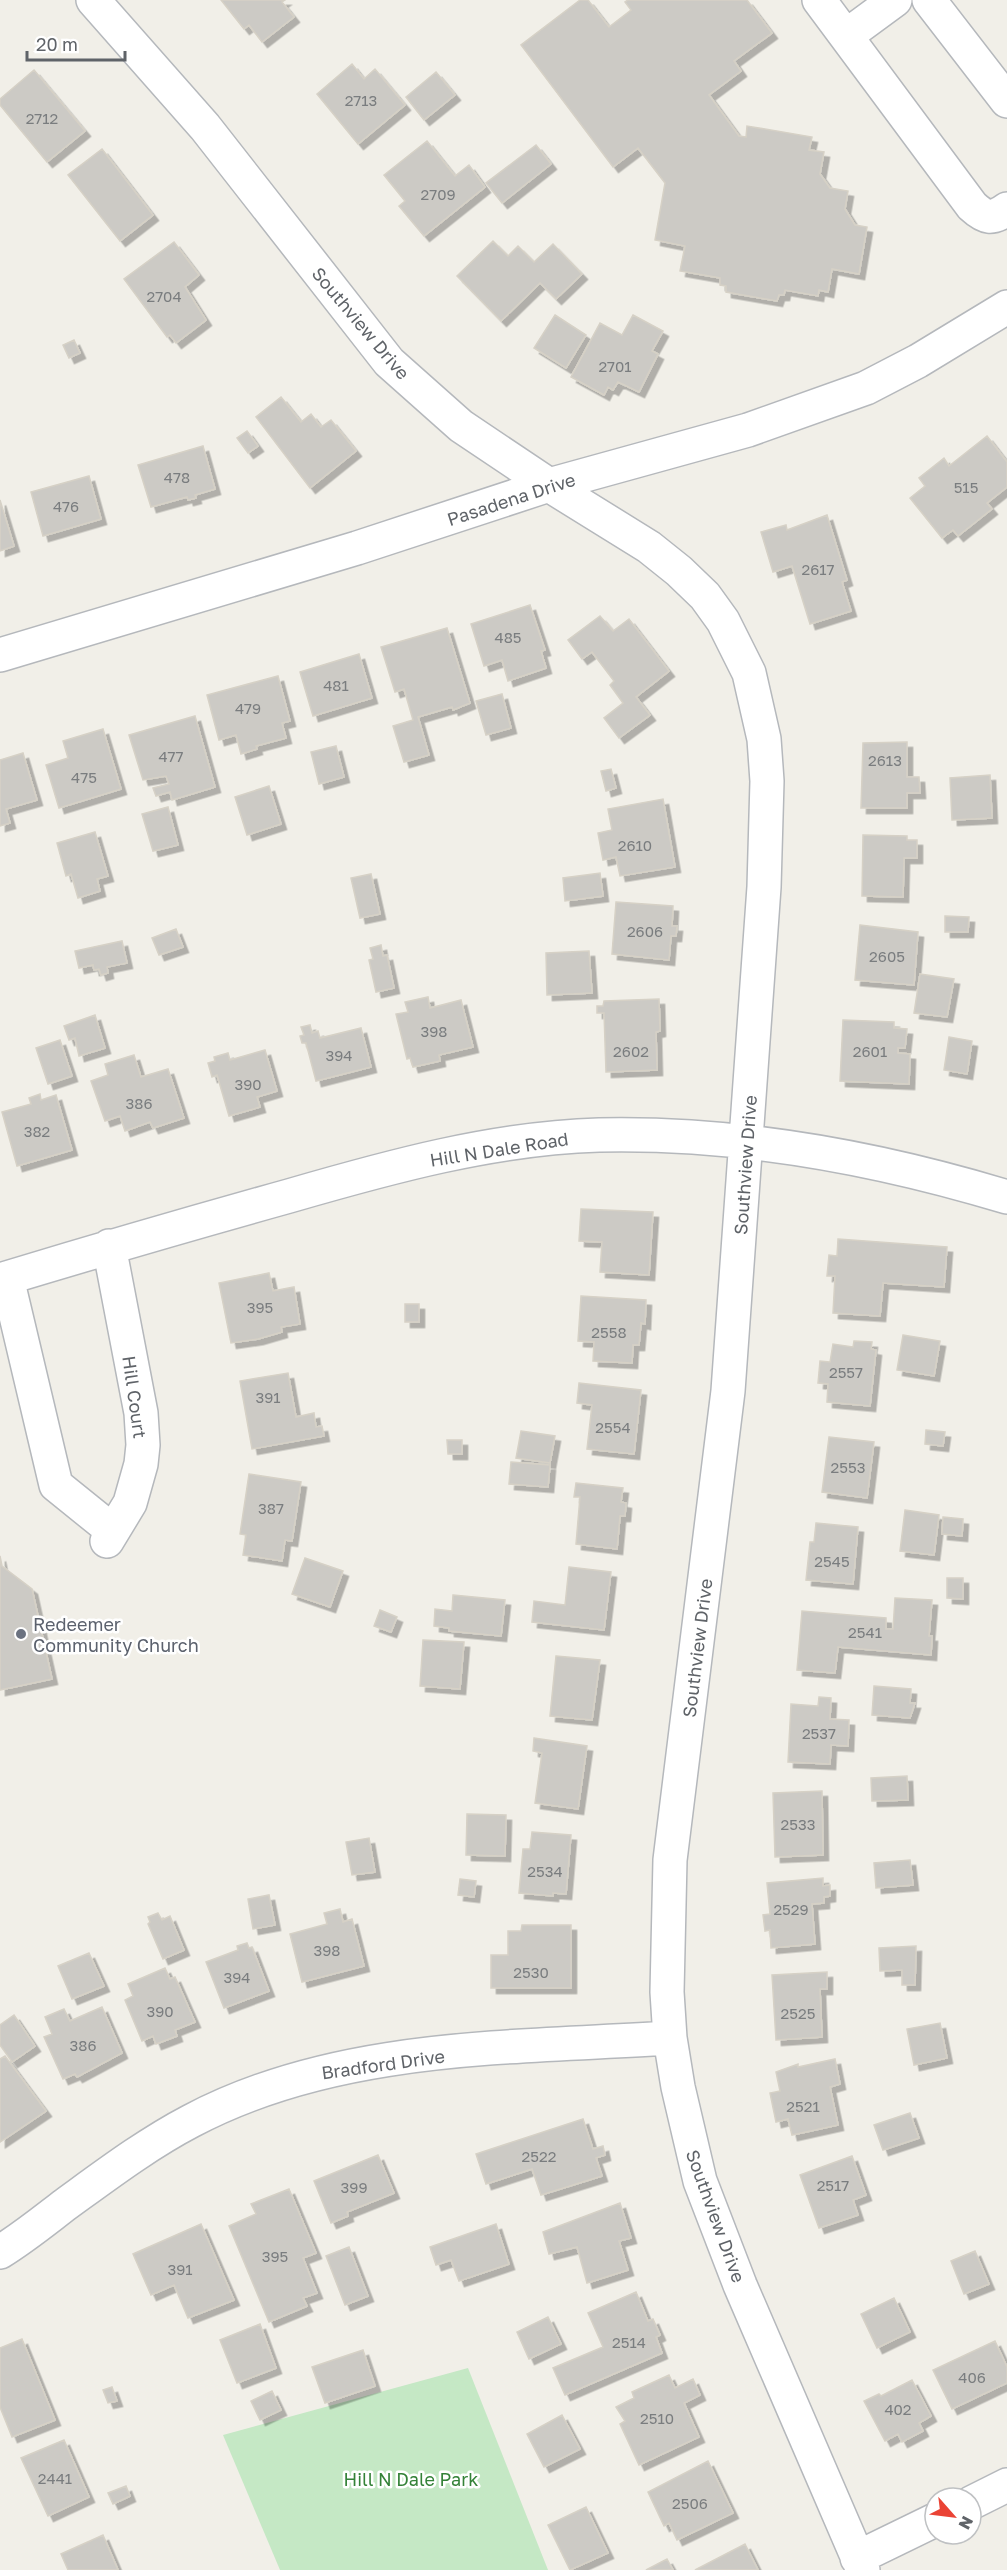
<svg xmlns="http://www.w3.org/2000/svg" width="1007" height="2570" font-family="'Golos Text',sans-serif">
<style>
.green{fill:#c5e8c5}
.building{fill:#cccac5;stroke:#d6d1c6;stroke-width:1.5;filter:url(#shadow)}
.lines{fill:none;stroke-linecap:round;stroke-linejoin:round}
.minor-casing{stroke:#b5b8bc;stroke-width:36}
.minor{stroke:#fff;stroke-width:33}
.worship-dot{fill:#6b7280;stroke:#fff;stroke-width:2}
.labels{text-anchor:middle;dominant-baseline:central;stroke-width:5;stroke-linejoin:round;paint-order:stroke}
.number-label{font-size:15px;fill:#7a7d7f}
.street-label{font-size:18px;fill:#5f6368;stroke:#fff}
.worship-label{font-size:18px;fill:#5b616d;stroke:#fff;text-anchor:start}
.park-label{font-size:18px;fill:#348238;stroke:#fff}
</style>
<defs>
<filter id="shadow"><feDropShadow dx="5.5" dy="5.5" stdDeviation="0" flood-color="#0004"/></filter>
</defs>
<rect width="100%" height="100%" fill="#f1efe8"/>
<!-- green -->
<path class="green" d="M468 2368 548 2570H280L223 2435Z"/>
<!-- building -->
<path class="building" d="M221 0H285L282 2 294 17 262 42 249 25 244 29Z
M580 0H588L609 27 631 10 625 2 628 0H747L772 33 734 61 741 71 709 95 739 136 746 137 747 126 812 137 809 150 824 152 820 174 830 188 848 191 845 209 855 225 867 227 859 274 832 269 828 292 819 290 818 296 785 290 784 295H779L777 301 726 292V286L720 285V278L680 271 685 246 655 240 665 183 638 148 613 167 521 45Z
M352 64 364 79 375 69 405 105 358 144 317 94Z
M34 70 85 131 47 162 0 105V99Z
M436 72 455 95 424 120 406 97Z
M427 141 455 176 469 165 485 187 424 236 399 206 405 201 384 175Z
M536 145 551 164 502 203 486 183Z
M102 149 153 215 120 241 68 175Z
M493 241 508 256 518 246 534 262 553 244 582 274 556 299 540 283 501 321 457 276Z
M174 242 199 275 185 287 206 320 176 343 170 335 167 337 124 279Z
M555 315 586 335 566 368 534 348Z
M633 315 663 331 652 351 658 354 639 392 618 382 613 390 608 387 604 395 571 377 600 323 622 335Z
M74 340 80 353 69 358 63 345Z
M281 397 301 422 311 414 321 427 331 420 356 451 310 488 256 417Z
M247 431 258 446 248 453 237 438Z
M987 436 1007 462V487L987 503 992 509 958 536 953 530 942 538 910 498 925 486 919 478 944 458 949 466Z
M203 446 215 489 195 495 196 498 188 500 187 497 151 507 138 465Z
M89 476 101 519 43 536 31 492Z
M0 500 14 546 0 551Z
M827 515 847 580 842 582 851 611 810 624 792 566 773 572 761 532 786 525 787 530Z
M530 605 545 650 541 651 546 668 508 681 502 660 484 666 471 624Z
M600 616 613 631 629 619 669 671 636 697 650 715 619 738 604 718 623 703 610 685 614 681 592 652 582 659 568 640Z
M447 628 470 703 453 710 452 707 418 717 429 755 404 762 393 726 413 720 404 689 395 692 381 647Z
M359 654 372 698 313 716 300 672Z
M278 676 290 721 282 723 286 738 256 746 257 749 241 754 236 735 219 740 207 695Z
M502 694 511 728 486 735 476 701Z
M195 716 215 787 172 800 170 792 156 796 153 788 169 784 166 776 143 780 129 735Z
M103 729 121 789 59 808 46 765 68 758 63 741Z
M907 742V777H919L920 793H907V808H861L863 743Z
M336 746 344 777 319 784 311 752Z
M23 753 37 800 6 809 10 823 0 826V760Z
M611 769 616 788 606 791 601 771Z
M990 775 992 818 952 820 950 778Z
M269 786 281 824 247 835 235 797Z
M663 799 675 867 620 876 616 857 603 860 598 833 612 830 608 809Z
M168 807 178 845 153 851 142 814Z
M95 832 108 876 97 879 100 891 78 898 71 874 66 876 57 843Z
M863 835 907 836V840H917V858H904L903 897 862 896Z
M600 873 603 896 565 901 563 878Z
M371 874 380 914 360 918 351 878Z
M616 902 673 906 672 926H677L676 936H671L669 960 612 954Z
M945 916 969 917 968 932H945Z
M860 925 918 932 914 985 855 980Z
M176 929 183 947 159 955 152 938Z
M122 941 127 963 107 967 108 973 101 975 99 969 94 970 93 965 79 968 75 951Z
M381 945 383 956 387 955 394 988 376 992 369 960 373 959 370 948Z
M589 951 592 993 547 995 546 953Z
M920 974 954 979 947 1017 914 1013Z
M428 997 430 1008 461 1000 473 1047 439 1055 440 1061 413 1067 410 1058 407 1059 396 1014 408 1012 405 1002Z
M659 999 660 1031 656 1032 657 1070 606 1072 604 1013H597V1006H603L604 1001Z
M95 1015 105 1048 79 1056 75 1038 69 1040 64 1026Z
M843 1020 894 1022V1028L907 1029 905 1048H898V1053L910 1054 909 1084 840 1081Z
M310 1025 312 1033 318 1031 320 1038 361 1028 371 1067 316 1081 306 1043H302L300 1036 304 1035 301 1027Z
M949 1037 972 1041 967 1074 944 1070Z
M60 1040 72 1076 48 1084 36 1048Z
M265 1050 277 1091 257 1097 260 1107 229 1116 217 1075 212 1077 208 1063 215 1061 214 1057 228 1053 230 1060Z
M134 1055 141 1077 168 1069 184 1118 153 1128 150 1122 125 1131 120 1116 105 1121 91 1081 108 1075 105 1064Z
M40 1094 41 1100 56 1095 72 1150 17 1166 2 1112 31 1104 29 1098Z
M581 1209 653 1212 649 1275 600 1272 602 1242 579 1241Z
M838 1239 947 1247 944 1287 883 1283 880 1316 833 1313 835 1276H827L829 1255 837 1256Z
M269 1273 273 1291 294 1287 300 1324 281 1327 282 1332 258 1339 231 1343 219 1283Z
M581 1296 646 1300 645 1324 641 1323 639 1345H633L632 1363 593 1361 594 1342 578 1341Z
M405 1304H419V1322H405Z
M903 1335 940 1341 934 1376 897 1370Z
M854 1341 872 1342 871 1349 876 1350 870 1406 827 1402 828 1384 818 1383 820 1361 830 1362 833 1344 853 1347Z
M288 1373 296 1417 314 1413 316 1427 322 1426 324 1436 252 1449 240 1381Z
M579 1383 641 1390 634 1454 587 1449 592 1405 577 1403Z
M926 1430 945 1432 943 1446 925 1444Z
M521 1431 555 1436 550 1463 516 1458Z
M829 1437 874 1442 867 1498 822 1492Z
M447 1440H462V1454H448Z
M511 1462 550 1465 548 1487 509 1484Z
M249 1474 301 1482 292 1541 285 1540 282 1561 243 1555 246 1535 240 1534Z
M576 1483 623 1488 621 1502 626 1503 625 1516H620L617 1549 576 1544 580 1497H574Z
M905 1510 939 1515 934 1555 900 1551Z
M943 1517 963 1519 962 1536 942 1534Z
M816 1523 858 1527 853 1584 806 1580 810 1542H814Z
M0 1556 2 1566 32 1589 52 1679 0 1690Z
M305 1558 343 1571 330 1607 292 1594Z
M569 1567 611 1572 604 1630 532 1622 534 1601 565 1605Z
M947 1578H963V1599L947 1598Z
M453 1595 505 1600 501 1636 449 1631V1628L434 1626 435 1609 452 1611Z
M895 1598 932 1600 929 1636H932L931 1655 838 1647 835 1673 797 1670 802 1611 886 1618V1629H893Z
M380 1610 397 1617 391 1632 374 1626Z
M423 1640 464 1642 460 1689 420 1686Z
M556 1656 600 1660 592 1720 550 1716Z
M874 1686 911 1689 910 1703H915L910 1718 872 1715Z
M819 1697 831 1698 830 1719 849 1720 848 1746 831 1745 830 1764 788 1762 791 1704 818 1706Z
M534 1738 587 1746 578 1809 535 1803 542 1753 533 1751Z
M907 1776 908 1800 872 1801 871 1778Z
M822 1791 823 1855 775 1857 773 1793Z
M467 1814 506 1815 505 1856 466 1855Z
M532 1832 571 1835 566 1894 553 1893V1896L519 1893 523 1849H530Z
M369 1838 375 1872 352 1875 346 1842Z
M910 1860 913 1885 876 1888 874 1863Z
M823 1878V1886L830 1885V1896L824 1897V1903L812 1904 815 1944 771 1948 770 1930 765 1931 763 1915 770 1914 767 1883Z
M460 1879 476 1881 474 1897 458 1895Z
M269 1895 275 1925 253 1929 248 1899Z
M340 1909 343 1922 352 1919 364 1966 302 1982 290 1934 327 1924 324 1913Z
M158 1913 162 1920 170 1916 184 1950 163 1959 148 1924 150 1922 148 1917Z
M522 1925H571V1988H491V1955H508V1931H521Z
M247 1943 249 1948 252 1947 269 1991 224 2008 206 1962 238 1950 237 1946Z
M916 1946 915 1985H902V1970L880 1971 879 1948Z
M89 1953 104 1986 72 1999 58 1966Z
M165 1968 170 1979 175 1977 195 2022 175 2030 177 2036 156 2044 153 2036 142 2041 125 2000 133 1996 128 1984Z
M827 1972V1989H820L822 2037 776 2040 772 1975Z
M102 2007 122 2053 77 2077 75 2074 63 2079 44 2037 52 2034 45 2017 64 2009 70 2021Z
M14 2015 35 2046 12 2062 0 2045V2025Z
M940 2023 947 2058 914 2065 907 2029Z
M5 2056 46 2111 0 2142V2059Z
M835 2059 840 2084 830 2087 838 2125 792 2135 788 2119 776 2122 770 2093 780 2091 776 2072 798 2064V2067Z
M910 2113 919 2138 883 2150 874 2125Z
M583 2119 593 2149 603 2146 605 2155 596 2158 602 2176 541 2195 532 2169 486 2184 476 2154Z
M378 2155 394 2193 347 2212 348 2216 331 2223 314 2181Z
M852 2156 866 2195 853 2200 858 2215 819 2228 800 2175Z
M289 2189 316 2253 303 2258 317 2293 303 2298 307 2306 269 2322 229 2226 256 2214 251 2204Z
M620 2203 631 2238 619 2241 628 2270 587 2283 577 2247 549 2254 543 2232Z
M201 2224 234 2300 188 2318 174 2285 151 2295 133 2254Z
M496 2224 509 2264 459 2281 451 2260 436 2265 430 2247Z
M349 2247 368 2296 345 2305 326 2256Z
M975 2251 989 2284 964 2294 951 2261Z
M636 2292 648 2321 653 2319 660 2335 656 2337 662 2353 565 2395 553 2368 603 2347 588 2313Z
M894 2298 910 2332 877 2348 861 2314Z
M548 2317 561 2344 529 2359 517 2332Z
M260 2324 276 2368 237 2383 220 2340Z
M22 2339 55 2420 12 2437 0 2407V2348Z
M995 2341 1007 2367V2383L952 2409 933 2370Z
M363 2350 375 2386 325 2403 312 2367Z
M669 2375 675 2388 693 2379 700 2395 684 2403 699 2437 639 2465 620 2424 625 2421 616 2407 634 2398 632 2392Z
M912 2380 931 2416 919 2423 923 2431 902 2442 898 2434 885 2441 864 2401 879 2394 881 2396Z
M112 2387 117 2401 108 2403 103 2390Z
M272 2391 281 2410 260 2420 251 2401Z
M562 2415 580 2449 544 2467 527 2434Z
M64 2440 89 2497 48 2516 21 2458Z
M708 2461 733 2513 677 2540 669 2523 664 2526 648 2492Z
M126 2486 130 2496 113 2504 108 2493Z
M586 2507 608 2553 570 2570 548 2525Z
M103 2535 118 2570H68L61 2554Z
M745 2544 758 2570H695Z
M667 2559 673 2570H646Z"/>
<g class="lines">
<defs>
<path id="minor" d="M93 0 205 127 389 362 461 426 549 485 649 547 679 571 705 596 723 621 749 673 764 739 767 781 764 887 728 1391 670 1860 667 1992 670 2038 678 2087 700 2181 740 2285 863 2570
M819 0 972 206C985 218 992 220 1007 209
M929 0 1007 101
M846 36 895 0
M0 655 357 548 549 485 748 430 866 388 918 361 1007 307
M7 1278 56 1485 113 1531
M0 1280C96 1251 192 1223 289 1196 389 1167 494 1138 599 1135 738 1132 875 1157 1007 1197
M107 1541 130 1503 141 1464 143 1445 141 1413 109 1246
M0 2252C23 2238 45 2220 66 2204 106 2175 147 2144 191 2121 336 2044 510 2048 670 2038
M971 2503 1007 2485
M857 2558 935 2520"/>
</defs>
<!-- minor casing -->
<use href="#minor" class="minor-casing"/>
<!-- minor -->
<use href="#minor" class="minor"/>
</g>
<!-- markers -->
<circle class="worship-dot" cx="21" cy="1634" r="6"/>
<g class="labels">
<!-- number labels -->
<g class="number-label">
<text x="361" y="100">2713</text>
<text x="42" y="118">2712</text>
<text x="438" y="194">2709</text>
<text x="164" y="296">2704</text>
<text x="615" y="366">2701</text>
<text x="177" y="477">478</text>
<text x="966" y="487">515</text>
<text x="66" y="506">476</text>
<text x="818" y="569">2617</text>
<text x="508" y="637">485</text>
<text x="336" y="685">481</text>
<text x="248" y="708">479</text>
<text x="171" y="756">477</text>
<text x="885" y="760">2613</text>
<text x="84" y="777">475</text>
<text x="635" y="845">2610</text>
<text x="645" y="931">2606</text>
<text x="887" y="956">2605</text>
<text x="434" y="1031">398</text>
<text x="631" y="1051">2602</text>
<text x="870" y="1051">2601</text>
<text x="339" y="1055">394</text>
<text x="248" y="1084">390</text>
<text x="139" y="1103">386</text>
<text x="37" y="1131">382</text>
<text x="260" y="1307">395</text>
<text x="609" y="1332">2558</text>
<text x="846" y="1372">2557</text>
<text x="268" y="1397">391</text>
<text x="613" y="1427">2554</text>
<text x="848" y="1467">2553</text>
<text x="271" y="1508">387</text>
<text x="832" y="1561">2545</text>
<text x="865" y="1632">2541</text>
<text x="819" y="1733">2537</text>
<text x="798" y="1824">2533</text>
<text x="545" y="1871">2534</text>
<text x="791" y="1909">2529</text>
<text x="327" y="1950">398</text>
<text x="531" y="1972">2530</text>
<text x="237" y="1977">394</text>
<text x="160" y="2011">390</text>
<text x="798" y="2013">2525</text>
<text x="83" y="2045">386</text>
<text x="803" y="2106">2521</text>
<text x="539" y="2156">2522</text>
<text x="833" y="2185">2517</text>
<text x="354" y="2187">399</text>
<text x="275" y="2256">395</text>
<text x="180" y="2269">391</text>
<text x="629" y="2342">2514</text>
<text x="972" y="2377">406</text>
<text x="898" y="2409">402</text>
<text x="657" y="2418">2510</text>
<text x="55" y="2478">2441</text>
<text x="690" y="2503">2506</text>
</g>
<!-- street labels -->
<g class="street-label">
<text transform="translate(361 323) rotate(50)">Southview Drive</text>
<text transform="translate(511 499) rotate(-18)">Pasadena Drive</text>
<text transform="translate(499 1149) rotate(-9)">Hill N Dale Road</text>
<text transform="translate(745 1165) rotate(-86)">Southview Drive</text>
<text transform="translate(135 1397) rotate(82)">Hill Court</text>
<text transform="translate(697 1648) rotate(-83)">Southview Drive</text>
<text transform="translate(383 2064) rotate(-8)">Bradford Drive</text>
<text transform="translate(716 2216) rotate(70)">Southview Drive</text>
</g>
<!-- worship labels -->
<g class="worship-label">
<text x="33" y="1624">Redeemer<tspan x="33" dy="21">Community Church</tspan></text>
</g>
<!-- park labels -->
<g class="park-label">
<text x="411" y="2479">Hill N Dale Park</text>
</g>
</g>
<!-- north arrow -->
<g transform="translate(953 2516) rotate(118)"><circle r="28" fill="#ffffff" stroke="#bfc1c3" stroke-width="1.5"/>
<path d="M0-4.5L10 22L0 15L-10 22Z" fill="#ea4335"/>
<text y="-9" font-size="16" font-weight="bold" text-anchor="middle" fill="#5f6368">N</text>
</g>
<!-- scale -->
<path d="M27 51v9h98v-9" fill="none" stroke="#5f6368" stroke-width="3"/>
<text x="36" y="51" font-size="18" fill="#5f6368" stroke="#ffffff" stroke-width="4.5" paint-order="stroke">20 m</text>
</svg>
